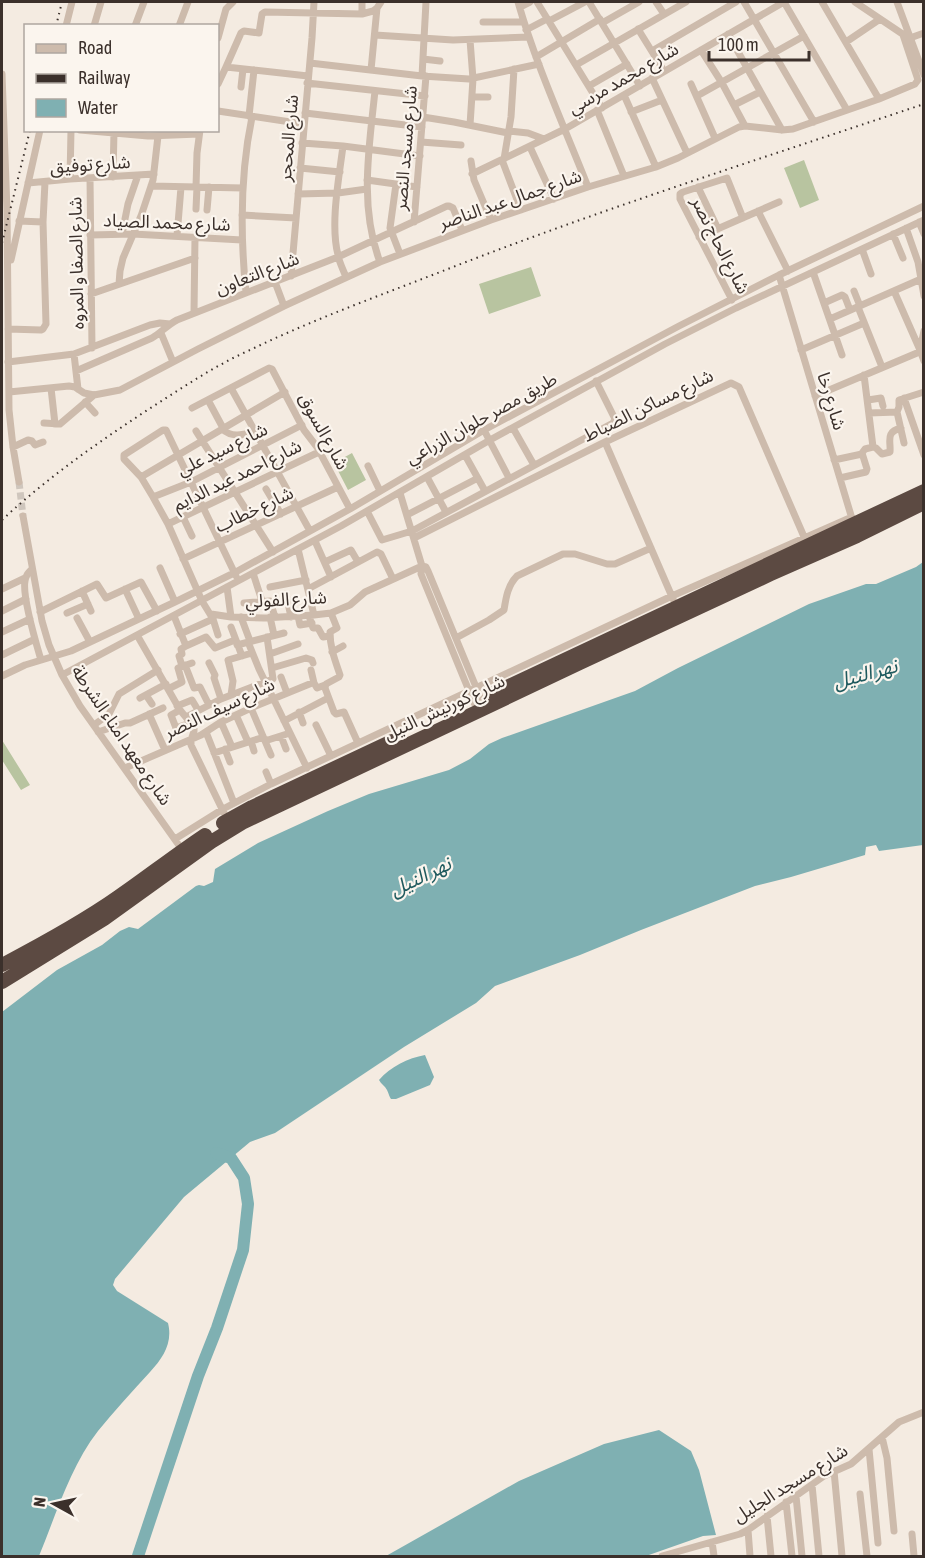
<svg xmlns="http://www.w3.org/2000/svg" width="925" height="1558" font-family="'Asap Condensed','Noto Sans Arabic',sans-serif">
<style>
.park{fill:#b8c4a0}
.water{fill:#7fb0b2}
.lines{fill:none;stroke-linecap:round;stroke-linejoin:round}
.river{stroke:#7fb0b2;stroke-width:12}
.street-tunnel{stroke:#cfc6bd;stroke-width:7;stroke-dasharray:7 3.5;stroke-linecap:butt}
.street{stroke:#cdbbac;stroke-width:7}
.highway{stroke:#5c4a42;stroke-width:14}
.rail{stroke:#3b302b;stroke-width:2;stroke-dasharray:1.5 4.5;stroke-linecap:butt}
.labels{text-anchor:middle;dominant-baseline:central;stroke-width:4.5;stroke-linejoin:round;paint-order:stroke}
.street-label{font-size:18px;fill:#3b302b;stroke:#fbf5ee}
.water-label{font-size:20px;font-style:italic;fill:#1f5a5e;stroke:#fbf5ee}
</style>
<rect width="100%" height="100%" fill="#f4ebe1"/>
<!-- park -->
<path class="park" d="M804 160 819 200 800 208 784 168Z
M531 267 541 296 489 314 479 284Z
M352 453 366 480 348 490 334 463Z
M2 740 30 785 21 790 2 760Z"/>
<!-- water -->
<path class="water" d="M923 562V845L879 851 876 845 866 847 865 855 791 877 755 886 641 930 580 955 495 986 476 1003 404 1047 275 1133 250 1142 184 1197 115 1279 113 1285 117 1291 168 1323C173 1343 163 1358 150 1372 132 1392 114 1411 98 1431 70 1467 56 1515 39 1556H2V1012L57 970 102 945 120 931 129 927 138 929 196 886 199 885 204 886 213 882 215 869 258 843 328 811 369 794 449 770 470 759 489 744 502 738 635 691 678 668 809 604 866 584H876L916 567Z
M425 1055 434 1077 430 1085 396 1099H391C389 1096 389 1094 387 1090 385 1086 381 1084 379 1080 390 1067 408 1058 425 1055Z
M659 1430 691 1451 699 1470 716 1535 703 1536 646 1556H386L519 1481 604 1444Z"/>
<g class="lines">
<!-- river -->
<path class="river" d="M138 1556 198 1376 217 1328 243 1250 248 1204 244 1178 231 1158 216 1153"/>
<!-- street-tunnel -->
<path class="street-tunnel" d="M19 482 23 516"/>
<!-- street -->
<path class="street" d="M518 2C536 65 564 126 588 187
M537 2 602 108
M589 2 640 86
M656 2 664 14
M744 2 814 122
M784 2 847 110
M822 2 879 99
M855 2 907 37
M897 2 924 75
M520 7 530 2
M362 14V2
M549 21 585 2
M483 22H524
M602 23 639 2
M66 26 72 2
M94 26 101 2
M135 26 144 2
M179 26 188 2
M638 29 664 71
M526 30 547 19
M728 34 782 130
M375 35 453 40 529 37
M218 38 226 9 233 2
M910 38 924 33
M470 40 473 79 470 125
M846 42 880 19
M701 50 722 83 745 126
M652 51 736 2
M536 57 600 19
M423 59 440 61
M310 63 422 76 469 79 539 64
M576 65 686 2
M226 67 308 76
M371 70 377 8 381 2
M2 74 7 211 9 410 13 447 19 482
M422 76 426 2
M652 78 687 153
M307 83 425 96
M218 84 226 67 241 33 244 31 259 33 262 14 265 12 362 14 373 11 377 8
M691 84 715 138
M589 86 627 64
M241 87 243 69
M375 91C369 148 359 207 380 262
M624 95 656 167
M697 96 804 36
M472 97H488
M734 105 760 92
M597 110 624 176
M218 111 304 124
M631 112 662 100
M305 113 422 127
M249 116 254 70
M423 117 454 122 508 133
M80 130 148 136 199 134
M509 131 528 133 544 139
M421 142 461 145
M302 143 343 146 420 156
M343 146C339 178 330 224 338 255 339 262 343 269 346 277
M530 147 554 199
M504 159 511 117 514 69
M502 160 521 210
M471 161 474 180 491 220
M300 168 340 172
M472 174 565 129 784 2
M113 177 114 131
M90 178 92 348
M70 179 71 130
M367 180 417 187
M28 183 70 179 154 174
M396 184 390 228 400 254
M151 186 243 188
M196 187 197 153 200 130
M698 187 718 229
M298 194 338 193 367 189
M196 209 197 187
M207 210 209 187
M758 211 788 271
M242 215 296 218
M19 221 43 222
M414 222 426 76
M919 222 924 234
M906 228 918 262 924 296
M122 234 128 204 138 175
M893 234 903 258
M90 235 133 234 242 240
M177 236 181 187
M699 237 779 202
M862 249 871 274
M11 260 40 130
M813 272 842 355
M779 275 853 522
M291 276 312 38 314 2
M275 282 284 306
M119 284 120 271 123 258 141 216 153 180 158 136
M854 291 860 306
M894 291 920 350
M246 292C240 233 240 175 252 117
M91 294 195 258
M732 300 680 199V194L683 192 727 178 743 218
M824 303 842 295 845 297 850 310
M858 307 882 367
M194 313 195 237
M830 319 921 279
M8 329 41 330 43 329 46 324 43 222 45 182
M924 331 920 350 924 361
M161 333 173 362
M801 350 864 323
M74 354 78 389
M8 362 74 354 150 325 160 323 170 324
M76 371 152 338C161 333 167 325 177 320L338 257 447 206H449L453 208 462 230
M51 388 55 424
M231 388 310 531
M9 392 69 386 75 387 84 393 94 395 120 390 198 349 284 306 380 262 491 220 588 187 656 167 678 158 739 127 745 126 782 130 793 129 879 99 915 84 918 80 903 35
M815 396 924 350
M904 398 924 455
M208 400 223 428
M868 400 881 398 883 406
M85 402 95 413
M192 408 269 368 272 369 304 430 317 447 350 509
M869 413 897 412
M44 423 60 424 94 395
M513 428 534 465
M222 429C232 438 242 435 255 432
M484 430 509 478
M196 431 273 552
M605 442 673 599
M904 443 897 412 899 407V400L924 392
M13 447 28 440 32 441 35 445 43 442
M873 447 876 448 882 454 890 452C891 441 885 432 901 428
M465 455 485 491
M834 460 862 454
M368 466 380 491
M141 477 285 392
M427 477 446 512
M840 478 866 472 867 469 862 453 865 449 873 447 864 375
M266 489 281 514
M400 493 422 566 421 574 474 703
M153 497 191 482 302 425
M367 511 382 540 412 531 613 423 615 419 596 381
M407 515 478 478
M23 516 42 621 49 645 62 675 80 706 183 851
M183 517 192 536
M168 524 319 452
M414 538 605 442 731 383 739 387 805 539
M315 541 331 577
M298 549 314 615
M183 559 338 487
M325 562 351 550 358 562
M422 566 426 567 428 571 481 699
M160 568 175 602
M32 569C28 573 26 575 25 581 22 597 36 643 41 660
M253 573 262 601
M227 587 231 617
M270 587 306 580
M2 589 25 578
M125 589 139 619
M308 589 377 552 381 554 393 579
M82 591 91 611
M286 594 291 617
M244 603 270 601 275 617
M2 611 26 599
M40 612 97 584 106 598 141 582 157 611
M67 613 88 604
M331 613 337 628 330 632C330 648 335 660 340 675L339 677 326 684 325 688 334 712 336 714 344 712 358 743
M211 614 231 617 264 618 314 615 331 613 350 605 365 592 422 566
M174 616 186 646 181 649 182 654 179 656 182 666
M298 616 300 625 312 623
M309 616 313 628H318L323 637 330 636
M241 617 250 641
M270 617 274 635
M77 618 90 642
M231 627 242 656
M2 632 30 619
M180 634 213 619
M137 635 180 710 194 727V731L191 740V745L224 813
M218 635 213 619 202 601 168 524 153 497 141 477 124 459V455L163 430H166L236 576
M456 638 489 620 504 610C506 597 508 585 517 576L563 554H575L607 564H615L651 548
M248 642 259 669 307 768
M237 645 284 633
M186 646 206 637 215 648 235 640
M332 652 343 646
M270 654 298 644
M2 655 35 639
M209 663 215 675 214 678 221 699
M185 665 194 688 200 687 209 705
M272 668 306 658 312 660 313 663
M311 670 314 683
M62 675 341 526 490 440 665 344 736 308 924 220
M2 676 25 665 71 651 175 602 234 573 350 509 484 430 679 326 779 275 924 206
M281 677 287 693
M168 689 182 682 178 668 192 663
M146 695 152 704
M231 695 233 681 228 660 252 653
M140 698 166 684
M177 706 192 700 198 710
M251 708 271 755
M180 710 171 715 176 728 190 723
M299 712 303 723
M149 714 165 750
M236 715 248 742
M186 717 221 699 273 679 267 637
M284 721 328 698
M221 722 232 747
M94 725 109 714 119 694 158 670
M316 725 331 756
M98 732 125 723H130L163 708
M206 732 234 803
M281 736 286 749
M251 741 254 751
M225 749 230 762
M214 753 261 738 268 740 290 733
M125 768 201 735 221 722 251 708 312 683H314L317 688 325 685
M266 772 271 784
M175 839 223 809 271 784 672 596 852 517
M882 1437 887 1458 894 1531
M869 1449 878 1543
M834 1471 842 1556
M812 1485 819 1556
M860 1494 867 1556
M796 1496 802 1556
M786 1502 792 1556
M767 1516 771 1556
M748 1530 750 1556
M912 1534 914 1556
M712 1542 714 1556
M662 1556 740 1534 748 1530 824 1476 851 1464 899 1422 924 1412"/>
<!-- highway -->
<path class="highway" d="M494 693 924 491
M223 823 252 807 392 741
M2 965C42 944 81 923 118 897 147 877 175 855 205 835
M2 982 104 919 211 842 242 823 580 663 771 574 857 536 924 503"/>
<!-- rail -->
<path class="rail" d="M56 26 62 2
M2 243 30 130
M2 520C47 478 97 443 149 409 182 388 214 366 250 350 310 321 373 298 435 274 595 211 760 159 924 104"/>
</g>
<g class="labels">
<!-- street labels -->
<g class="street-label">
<text transform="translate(623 78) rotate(-30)">شارع محمد مرسي</text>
<text transform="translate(288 138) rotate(-85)">شارع المحجر</text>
<text transform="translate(405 148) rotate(-85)">شارع مسجد النصر</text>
<text transform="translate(90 164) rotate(-4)">شارع توفيق</text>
<text transform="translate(510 199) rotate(-19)">شارع جمال عبد الناصر</text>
<text transform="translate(167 222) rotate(2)">شارع محمد الصياد</text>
<text transform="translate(721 245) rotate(63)">شارع الحاج نصر</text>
<text transform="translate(76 263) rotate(-91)">شارع الصفا و المروه</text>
<text transform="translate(257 273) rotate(-21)">شارع التعاون</text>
<text transform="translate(832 401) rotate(73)">شارع رخا</text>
<text transform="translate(648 405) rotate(-26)">شارع مساكن الضباط</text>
<text transform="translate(481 418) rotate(-29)">طريق مصر حلوان الزراعي</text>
<text transform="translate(324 431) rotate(61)">شارع السوق</text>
<text transform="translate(222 449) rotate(-26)">شارع سيد علي</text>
<text transform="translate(237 475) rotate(-26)">شارع احمد عبد الدايم</text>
<text transform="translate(254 509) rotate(-25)">شارع خطاب</text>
<text transform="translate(286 599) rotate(-3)">شارع الفولي</text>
<text transform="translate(444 707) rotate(-25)">شارع كورنيش النيل</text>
<text transform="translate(219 708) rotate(-25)">شارع سيف النصر</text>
<text transform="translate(122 735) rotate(56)">شارع معهد امناء الشرطة</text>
<text transform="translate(790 1483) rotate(-32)">شارع مسجد الجليل</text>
</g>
<!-- water labels -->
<g class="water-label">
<text transform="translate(865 673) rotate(-15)">نهر النيل</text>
<text transform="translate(420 876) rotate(-26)">نهر النيل</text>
</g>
</g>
<!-- border -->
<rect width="925" height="1558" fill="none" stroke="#3b302b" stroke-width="6"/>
<!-- legend -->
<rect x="24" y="24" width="195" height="108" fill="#fbf5ee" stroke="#aea6a0" stroke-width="1.5"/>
<rect x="36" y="44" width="30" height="9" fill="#cdbbac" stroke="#aea6a0" stroke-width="1.5"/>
<text x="78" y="54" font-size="18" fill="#3b302b">Road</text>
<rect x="36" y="74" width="30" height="9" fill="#3b302b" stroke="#aea6a0" stroke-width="1.5"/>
<text x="78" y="84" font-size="18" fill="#3b302b">Railway</text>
<rect x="36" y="99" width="30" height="18" fill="#7fb0b2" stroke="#aea6a0" stroke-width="1.5"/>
<text x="78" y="114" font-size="18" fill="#3b302b">Water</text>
<!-- north arrow -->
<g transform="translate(54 1504) rotate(278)" stroke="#fbf5ee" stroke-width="4.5" paint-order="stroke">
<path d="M0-4.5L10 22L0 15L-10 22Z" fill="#3b302b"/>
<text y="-9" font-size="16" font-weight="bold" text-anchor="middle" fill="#3b302b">N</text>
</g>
<!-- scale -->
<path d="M709 51v9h100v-9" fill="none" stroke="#3b302b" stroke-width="3"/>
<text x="718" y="51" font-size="18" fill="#3b302b" stroke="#fbf5ee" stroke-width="4.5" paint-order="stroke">100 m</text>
</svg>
